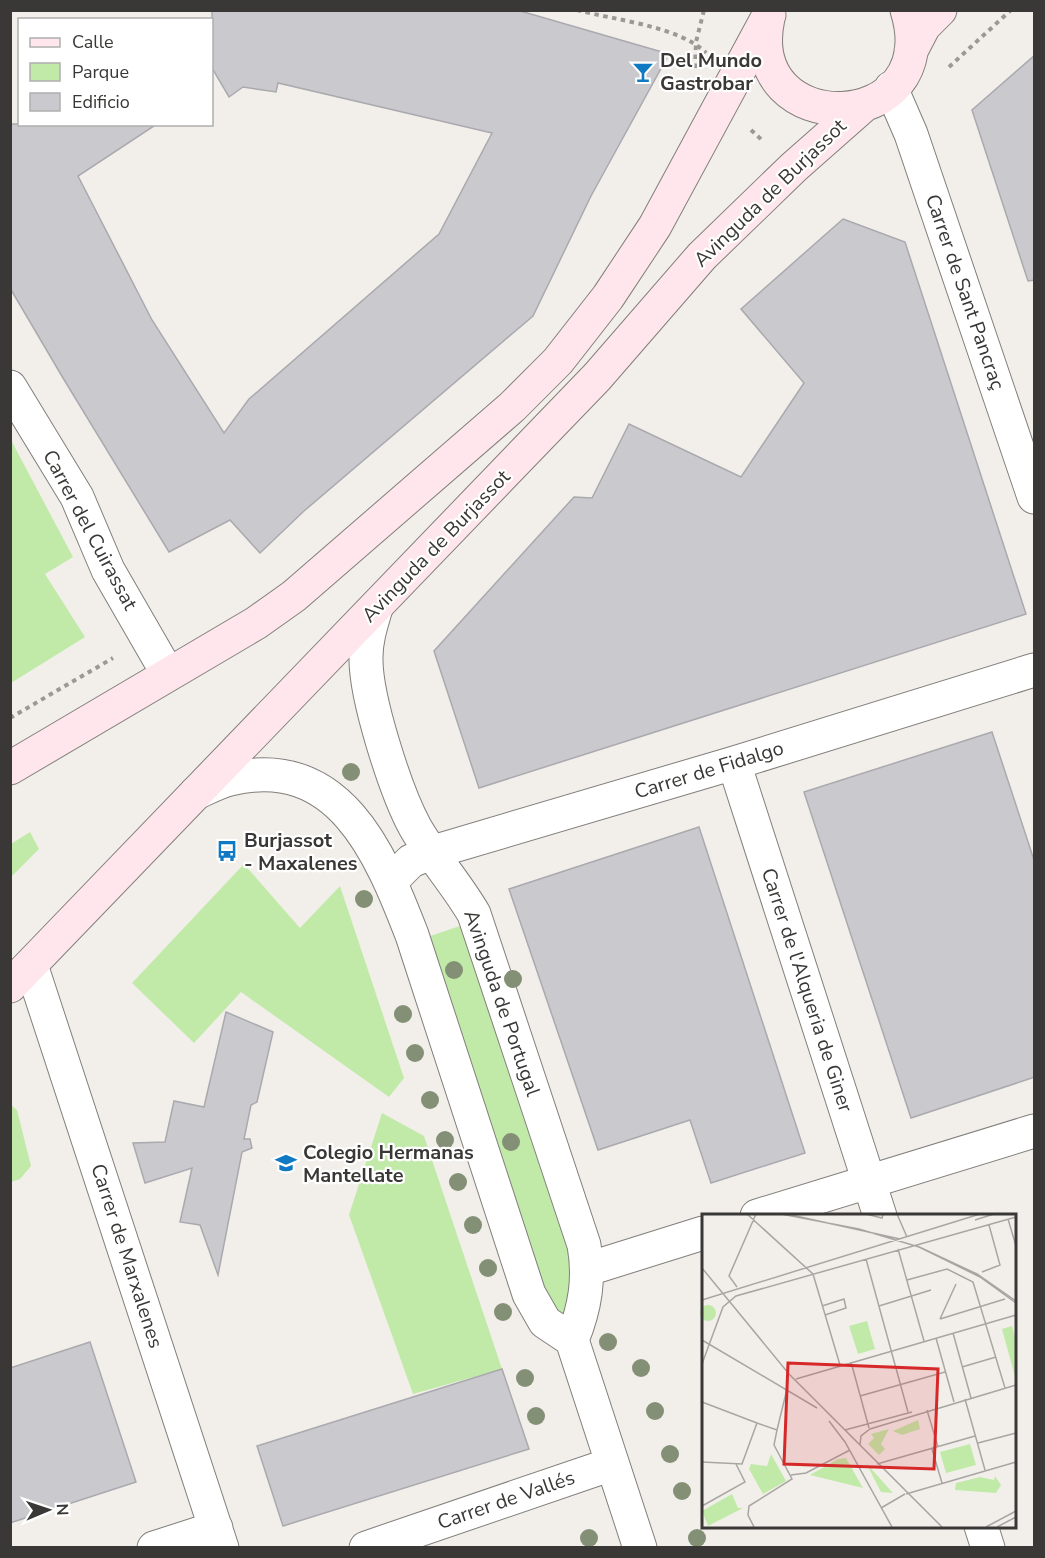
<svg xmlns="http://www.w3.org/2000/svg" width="1045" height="1558" font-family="'Nunito Sans',sans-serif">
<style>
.green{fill:#c1eaa8}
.building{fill:#cac9ce;stroke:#aaa9ae;stroke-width:1.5}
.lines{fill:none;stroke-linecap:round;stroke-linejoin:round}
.minor-casing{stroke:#827f7b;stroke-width:35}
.secondary-casing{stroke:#827f7b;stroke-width:35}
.path{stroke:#9b9996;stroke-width:4;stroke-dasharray:4.5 4.5;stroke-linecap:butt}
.minor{stroke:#fff;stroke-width:33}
.secondary{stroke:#fee6ec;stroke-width:33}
.tree{fill:#839075}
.labels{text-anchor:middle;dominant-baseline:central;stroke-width:4.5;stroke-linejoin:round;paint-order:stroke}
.poi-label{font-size:20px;font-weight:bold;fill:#393836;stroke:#fff;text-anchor:start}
.street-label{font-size:20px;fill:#393836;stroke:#fff}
.inset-road{fill:none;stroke:#a8a6a3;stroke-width:1.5}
.view{fill:#d62828;fill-opacity:0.15;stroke:#d62828;stroke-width:3}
.inset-edge{fill:none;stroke:#393836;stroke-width:3}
</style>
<rect width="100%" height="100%" fill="#f2efeb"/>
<!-- green -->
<path class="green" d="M11 440 73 557 45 574 85 637 11 683Z
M30 832 39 849 11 877V844Z
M244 864 300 928 340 886 404 1078 389 1097 241 992 194 1043 132 983Z
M463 925 569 1238 573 1300 564 1316 553 1312 424 938Z
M11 1105 17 1110 31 1166 20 1179 11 1182Z
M382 1113 424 1136 502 1369 413 1394 349 1215Z"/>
<!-- building -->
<path class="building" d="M212 10H517L669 54 591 196 533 316 304 511 260 553 230 520 169 552 63 378 10 288V124H157L78 176 152 320 224 433 249 399 439 234 492 133 278 83 276 92 243 87 229 97 212 68Z
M1035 55V280L1028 281 972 110Z
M843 219 905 242 1026 614 479 788 434 651 574 497 592 498 629 424 741 477 804 383 741 309Z
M992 732 1035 863V1077L911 1118 804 792Z
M699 827 805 1153 711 1183 690 1120 598 1150 509 889Z
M226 1012 273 1032 257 1102 251 1105 244 1139H250L252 1148 242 1152 218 1275 200 1225 180 1222 192 1168 145 1183 133 1143 165 1142 174 1101 204 1107Z
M90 1342 136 1482 10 1523V1368Z
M502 1369 529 1449 283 1526 257 1446Z"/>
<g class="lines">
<defs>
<path id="minor" d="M891 88 911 134 1034 497
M10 387 77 497 108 570 168 674
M376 608C371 625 366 640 366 657 365 697 396 792 415 827 432 857 456 883 474 914L584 1245C590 1279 585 1308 572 1340
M734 763 880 1216
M196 793C207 788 218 782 230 779 339 753 380 852 412 935L529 1294 545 1322 572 1340 640 1548
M391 881 411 861 433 852 734 763 1034 670
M31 965 222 1548
M757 1216 1034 1131
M588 1269 703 1233
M981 1526 988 1548
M154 1548 216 1528
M366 1548 612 1464"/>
<path id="secondary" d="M768 18C741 143 946 137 907 10
M911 51 924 26 940 10
M10 768 256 623 294 596 512 407 558 361 608 297 655 226 769 15
M10 986 597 377 702 256 794 167 862 107"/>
</defs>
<!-- minor casing -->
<use href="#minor" class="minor-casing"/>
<!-- secondary casing -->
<use href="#secondary" class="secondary-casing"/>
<!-- path -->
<path class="path" d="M577 10C614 20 679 26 706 53
M949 67 1011 10
M695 68 696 42 704 10
M751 130 763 141
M10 718 113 658"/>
<!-- minor -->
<use href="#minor" class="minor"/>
<!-- secondary -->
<use href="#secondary" class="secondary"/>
</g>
<!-- trees -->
<g class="tree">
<circle cx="351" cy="772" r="9"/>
<circle cx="364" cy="899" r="9"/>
<circle cx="454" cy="970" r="9"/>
<circle cx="513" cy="979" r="9"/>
<circle cx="403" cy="1014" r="9"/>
<circle cx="415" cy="1053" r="9"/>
<circle cx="430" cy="1100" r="9"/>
<circle cx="445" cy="1140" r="9"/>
<circle cx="511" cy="1142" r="9"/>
<circle cx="458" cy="1182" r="9"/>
<circle cx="473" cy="1225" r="9"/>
<circle cx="488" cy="1268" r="9"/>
<circle cx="503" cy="1312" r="9"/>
<circle cx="608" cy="1342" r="9"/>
<circle cx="641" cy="1368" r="9"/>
<circle cx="525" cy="1378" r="9"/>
<circle cx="655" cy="1411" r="9"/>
<circle cx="536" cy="1416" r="9"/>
<circle cx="670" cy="1454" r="9"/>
<circle cx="682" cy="1491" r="9"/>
<circle cx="589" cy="1538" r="9"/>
<circle cx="697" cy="1538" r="9"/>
</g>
<!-- icons -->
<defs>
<symbol id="bar-bare" viewBox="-9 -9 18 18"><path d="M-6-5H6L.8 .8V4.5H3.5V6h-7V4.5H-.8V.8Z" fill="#0f79c4" stroke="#fff" stroke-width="2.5" paint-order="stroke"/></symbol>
<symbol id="bus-bare" viewBox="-9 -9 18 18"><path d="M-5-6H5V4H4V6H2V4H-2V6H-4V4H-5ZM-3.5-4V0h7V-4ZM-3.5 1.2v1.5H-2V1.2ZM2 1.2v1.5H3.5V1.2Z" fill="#0f79c4" stroke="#fff" stroke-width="2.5" paint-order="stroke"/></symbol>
<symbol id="school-bare" viewBox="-9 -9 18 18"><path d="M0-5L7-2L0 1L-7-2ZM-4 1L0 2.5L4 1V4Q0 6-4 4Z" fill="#0f79c4" stroke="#fff" stroke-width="2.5" paint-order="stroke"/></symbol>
</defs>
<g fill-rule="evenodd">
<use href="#bar-bare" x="628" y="57" width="30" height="30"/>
<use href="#bus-bare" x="212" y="836" width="30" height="30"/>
<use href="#school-bare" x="271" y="1148" width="30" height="30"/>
</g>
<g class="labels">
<!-- poi labels -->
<g class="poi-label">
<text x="660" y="60">Del Mundo<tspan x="660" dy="23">Gastrobar</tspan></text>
<text x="244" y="840">Burjassot<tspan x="244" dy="23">- Maxalenes</tspan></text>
<text x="303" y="1152">Colegio Hermanas<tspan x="303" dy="23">Mantellate</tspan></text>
</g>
<!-- street labels -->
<g class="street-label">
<text transform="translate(770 193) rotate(-44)">Avinguda de Burjassot</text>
<text transform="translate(965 292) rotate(71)">Carrer de Sant Pancraç</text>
<text transform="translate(90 530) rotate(62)">Carrer del Cuirassat</text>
<text transform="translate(436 546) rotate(-46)">Avinguda de Burjassot</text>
<text transform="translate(709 770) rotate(-17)">Carrer de Fidalgo</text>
<text transform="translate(807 990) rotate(72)">Carrer de l'Alqueria de Giner</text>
<text transform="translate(502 1003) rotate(71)">Avinguda de Portugal</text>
<text transform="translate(127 1256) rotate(72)">Carrer de Marxalenes</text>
<text transform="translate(506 1500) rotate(-19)">Carrer de Vallés</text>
</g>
</g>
<!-- overview -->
<g transform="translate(702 1214)">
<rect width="314" height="314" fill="#f2efeb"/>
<path d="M-2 99a8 8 0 1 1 16 0a8 8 0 1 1-16 0ZM165 107 173 135 156 140 147 112ZM310 112 313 123V163L300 115ZM216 206 218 215 200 221 191 217ZM187 215 179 230 183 235 177 241 166 230 172 224 169 220ZM268 230 274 251 244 259 238 238ZM69 240 84 267 61 280 47 255 49 250 65 252ZM144 244 161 274 108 261 136 245ZM164 249 191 279 179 278ZM293 262 299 271 294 279 253 276 254 269 278 263 292 266ZM30 280 36 294H41L6 312 0 297Z" fill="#c1eaa8"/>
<path class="inset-road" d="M45 0 111 60 138 151M79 0 157 15 217 33 278 63 314 89M85 0 198 25M164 0 180 4 181 1M195 0 205 23M306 5 314 32M273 6 292 0M213 31 275 60 314 87M196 35 222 127M164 45 206 198M0 54 87 160 240 313M280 58 298 51 287 11M205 66 245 55 271 68 303 174M35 73 27 62 54 0M0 86 278 0M120 92 142 85 144 94 123 101M177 92 229 76M238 105 303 85M238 105 254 70M251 119 269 184M234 124 252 188M0 126 115 194M149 148 167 214M0 150 21 93 34 82 314 3M260 153 294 143M94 165 314 101M158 182 243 158M263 185 283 256M0 188 55 209M225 196 236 233M127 207 143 228 190 313M75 216 85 175M143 216 210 198M276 229 314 219M158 231 159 222 168 215 314 171M230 235 240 269M0 248 40 250 55 209 75 216 72 231 90 265 47 292 46 301 52 313M175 250 273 222M89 261 104 259 148 236M204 280 314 248M0 292 43 268 34 250M179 294 203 280M284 313 314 297M295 313 314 303"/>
<path class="view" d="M86 149 236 155 232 255 82 250Z"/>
<rect width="314" height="314" class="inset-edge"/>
</g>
<!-- border -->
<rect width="1045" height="1558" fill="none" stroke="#393836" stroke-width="24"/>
<!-- legend -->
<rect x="18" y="18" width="195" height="108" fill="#ffffff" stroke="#b0afaf" stroke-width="1.5"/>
<rect x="30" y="38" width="30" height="9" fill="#fee6ec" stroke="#b0afaf" stroke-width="1.5"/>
<text x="72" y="48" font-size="18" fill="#393836">Calle</text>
<rect x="30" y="63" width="30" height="18" fill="#c1eaa8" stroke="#b0afaf" stroke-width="1.5"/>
<text x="72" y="78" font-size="18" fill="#393836">Parque</text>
<rect x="30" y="93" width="30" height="18" fill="#cac9ce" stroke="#b0afaf" stroke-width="1.5"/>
<text x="72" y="108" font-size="18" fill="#393836">Edificio</text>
<!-- north arrow -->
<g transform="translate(48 1510) rotate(88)" stroke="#ffffff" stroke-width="4.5" paint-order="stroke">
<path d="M0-4.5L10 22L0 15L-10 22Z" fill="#393836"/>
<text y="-9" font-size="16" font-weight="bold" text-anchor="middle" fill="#393836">N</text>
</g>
</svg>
